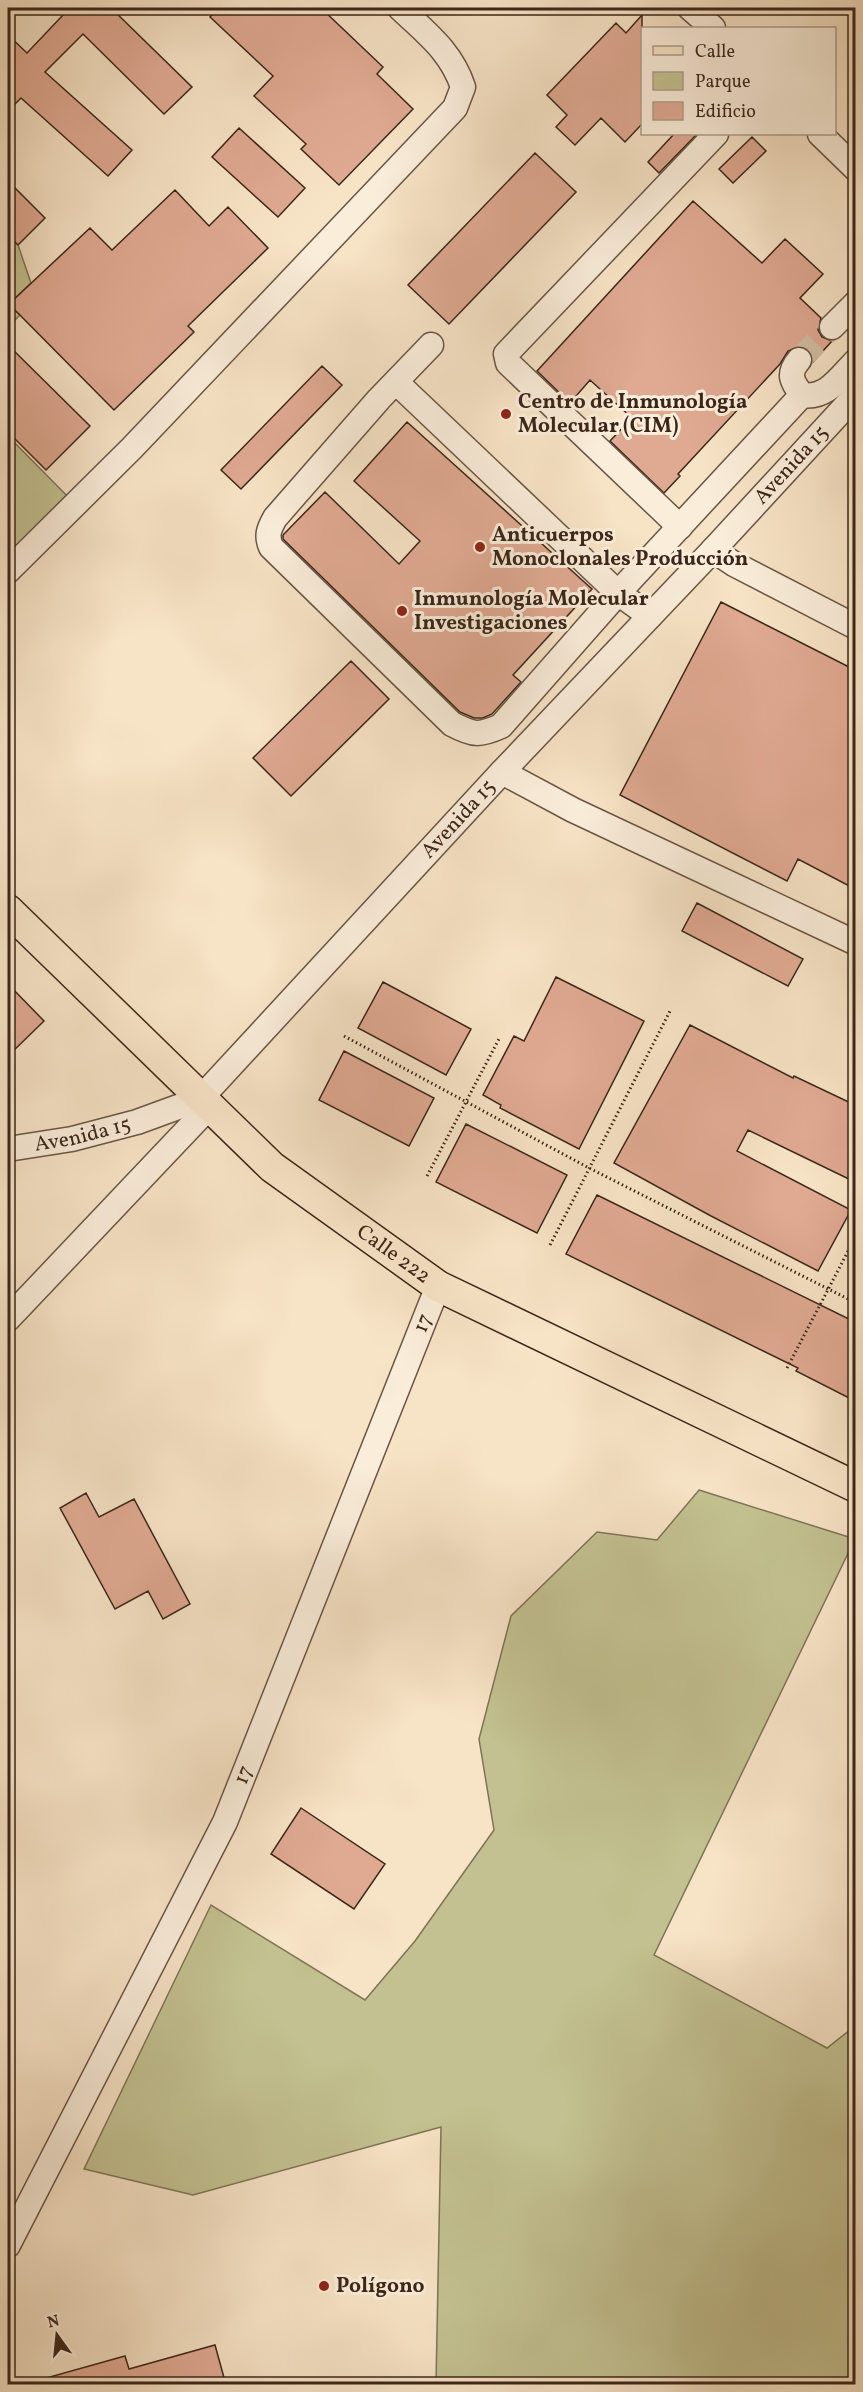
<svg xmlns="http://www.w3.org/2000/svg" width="863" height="2392" font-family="Vollkorn,serif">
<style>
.green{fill:#c3c191;stroke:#7f7456;stroke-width:1.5}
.building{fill:#dfa992;stroke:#3b261a;stroke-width:1.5}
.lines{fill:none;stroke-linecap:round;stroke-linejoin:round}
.minor-tunnel{stroke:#d1bda4;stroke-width:24;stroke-dasharray:24 12;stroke-linecap:butt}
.minor-casing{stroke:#6a5545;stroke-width:27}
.major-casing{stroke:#3b261a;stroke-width:33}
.path{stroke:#3b261a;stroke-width:3;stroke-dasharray:1.5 3;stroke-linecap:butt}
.minor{stroke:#faedda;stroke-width:24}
.major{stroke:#f7e3c6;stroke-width:30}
.poi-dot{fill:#8f2418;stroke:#faedda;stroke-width:2}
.labels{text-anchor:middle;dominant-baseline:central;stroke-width:6;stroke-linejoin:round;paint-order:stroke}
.poi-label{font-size:21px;font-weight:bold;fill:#3b261a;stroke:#faedda;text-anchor:start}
.street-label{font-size:21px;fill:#3b261a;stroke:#faedda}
</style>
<rect width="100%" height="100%" fill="#f7e3c6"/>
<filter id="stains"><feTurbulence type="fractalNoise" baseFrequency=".00333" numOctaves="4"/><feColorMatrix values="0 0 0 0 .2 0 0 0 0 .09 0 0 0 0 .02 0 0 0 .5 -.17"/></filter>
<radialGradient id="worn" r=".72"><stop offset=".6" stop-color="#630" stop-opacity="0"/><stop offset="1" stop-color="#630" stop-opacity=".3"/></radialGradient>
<!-- green -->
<path class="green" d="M8 235 18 245 31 283 9 304 20 315 8 327Z
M8 436 75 504 17 561 8 552Z
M699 1490 855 1539 654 1955 827 2048 855 2026V2384H436L441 2127 193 2195 84 2169 211 1905 365 2000 415 1941 494 1830 479 1739 511 1616 597 1532 657 1540Z"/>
<!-- building -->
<path class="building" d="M55 8H111L192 87 164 114 83 34 45 72 132 150 108 176 21 98 8 111V35L27 53 63 15Z
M219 8H321L383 67 377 74 413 109 339 185 301 149 306 144 254 96 273 76 210 17Z
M642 15V124L625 142 601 118 575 145 556 127 567 115 547 95 616 23 626 33Z
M239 128 305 188 278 217 212 157Z
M674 134H697L659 173 648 162Z
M752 137 766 151 733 183 719 169Z
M535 153 576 192 449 324 408 285Z
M8 181 45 218 18 245 8 235Z
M175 190 209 226 228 207 268 248 188 326 194 332 114 410 9 304 90 228 112 250Z
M693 201 762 263 785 239 823 274 800 298 821 318 818 330 822 337 832 341 813 362 812 354 807 348 800 346 788 351 780 364 678 474 680 476 664 493 610 441 632 418 590 380 570 403 537 371Z
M8 345 90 426 46 470 8 432Z
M322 366 342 385 241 489 221 470Z
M407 422 592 589 513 675 521 682 492 714 483 718H474L460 712 283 539V535L325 492 399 564 420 541 354 481Z
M721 602 855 670V889L798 859 787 881 620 795Z
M351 661 389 699 291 796 253 758Z
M697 903 803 959 788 986 682 931Z
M556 977 644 1021 579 1149 500 1108 501 1105 483 1095 514 1036 524 1041Z
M383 982 471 1029 446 1075 358 1028Z
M8 984 44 1021 8 1056Z
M690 1025 793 1078 794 1076 855 1105V1182L748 1130 737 1151 851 1210 818 1271 711 1216 614 1163Z
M344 1051 434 1098 409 1146 319 1100Z
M466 1124 567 1175 537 1233 436 1182Z
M597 1195 855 1322V1401L796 1371 798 1368 566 1254Z
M86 1493 99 1517 134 1499 190 1604 163 1619 148 1591 115 1609 60 1508Z
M301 1808 385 1864 354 1909 271 1854Z
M215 2345 226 2385H39V2380L125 2356 129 2369Z"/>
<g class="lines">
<!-- minor-tunnel -->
<path class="minor-tunnel" d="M799 360 832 327"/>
<defs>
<g id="minor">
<path d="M690 8 713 28"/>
<path d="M820 134 856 169"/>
<path d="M832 327 856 303"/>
<path d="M431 345 379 399 275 518C269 529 266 535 271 547L452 724C473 735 479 736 501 726L618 593 802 395"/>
<path d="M799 360C787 374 792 382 802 395 827 399 840 377 856 361"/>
<path d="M396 382 618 593 650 616"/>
<path d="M680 527 508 363 506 354 716 134"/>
<path d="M713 550 734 564 856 627"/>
<path d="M8 571 132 448 455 108 463 87C451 51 426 33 400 8"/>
<path d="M502 772 573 810 856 943"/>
<path id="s1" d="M8 1149 72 1139 137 1122 200 1099 502 772 713 550 856 395"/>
<path d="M8 1319 209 1107"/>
<path id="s2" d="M8 2245 225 1822 438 1286"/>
</g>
<g id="major">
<path id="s3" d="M8 910 272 1167 438 1286 856 1487"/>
</g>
</defs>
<!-- minor casing -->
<use href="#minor" class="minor-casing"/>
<!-- major casing -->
<use href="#major" class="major-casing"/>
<!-- path -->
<path class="path" d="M344 1036 589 1168 856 1303
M427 1176 500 1037
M550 1245 670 1011
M787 1368 856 1236"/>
<!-- minor -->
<use href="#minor" class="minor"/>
<!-- major -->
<use href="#major" class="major"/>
</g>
<!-- markers -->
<g class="poi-dot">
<circle cx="506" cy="414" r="6"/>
<circle cx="480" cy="547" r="6"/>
<circle cx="402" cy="611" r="6"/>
<circle cx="324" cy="2286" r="6"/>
</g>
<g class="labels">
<!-- poi labels -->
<g class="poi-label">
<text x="518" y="402">Centro de Inmunología<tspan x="518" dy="24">Molecular (CIM)</tspan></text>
<text x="492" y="535">Anticuerpos<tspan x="492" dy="24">Monoclonales Producción</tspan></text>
<text x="414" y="599">Inmunología Molecular<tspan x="414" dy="24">Investigaciones</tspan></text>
<text x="336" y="2286">Polígono</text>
</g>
<!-- street labels -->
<g class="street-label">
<text stroke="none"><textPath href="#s1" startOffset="1066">Avenida 15</textPath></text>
<text stroke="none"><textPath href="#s1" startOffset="580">Avenida 15</textPath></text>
<text stroke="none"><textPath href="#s1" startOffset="76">Avenida 15</textPath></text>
<text stroke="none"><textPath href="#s3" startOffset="518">Calle 222</textPath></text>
<text stroke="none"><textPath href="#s2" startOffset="1012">17</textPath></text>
<text stroke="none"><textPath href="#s2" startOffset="526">17</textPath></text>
</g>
</g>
<!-- margin -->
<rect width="863" height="2392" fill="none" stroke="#f7e3c6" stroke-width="30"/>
<rect x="9" y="9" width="845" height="2374" fill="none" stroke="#3b261a" stroke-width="3"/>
<rect x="15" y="15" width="833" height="2362" fill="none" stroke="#3b261a" stroke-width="1.5"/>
<!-- legend -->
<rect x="641" y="27" width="195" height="108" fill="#faedda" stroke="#ae9d8d" stroke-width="1.5"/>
<rect x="653" y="46" width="30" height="9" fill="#f7e3c6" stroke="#ae9d8d" stroke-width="1.5"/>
<text x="695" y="57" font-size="18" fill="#3b261a">Calle</text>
<rect x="653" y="72" width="30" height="18" fill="#c3c191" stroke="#ae9d8d" stroke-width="1.5"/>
<text x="695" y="87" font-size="18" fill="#3b261a">Parque</text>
<rect x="653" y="102" width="30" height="18" fill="#dfa992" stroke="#ae9d8d" stroke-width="1.5"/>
<text x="695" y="117" font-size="18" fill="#3b261a">Edificio</text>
<!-- north arrow -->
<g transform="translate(57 2335) rotate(345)" stroke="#faedda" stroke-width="4.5" paint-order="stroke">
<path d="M0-4.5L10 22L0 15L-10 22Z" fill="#3b261a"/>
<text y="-9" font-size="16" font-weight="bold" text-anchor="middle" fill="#3b261a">N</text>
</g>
<rect width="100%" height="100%" filter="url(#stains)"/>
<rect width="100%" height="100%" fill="url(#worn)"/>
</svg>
